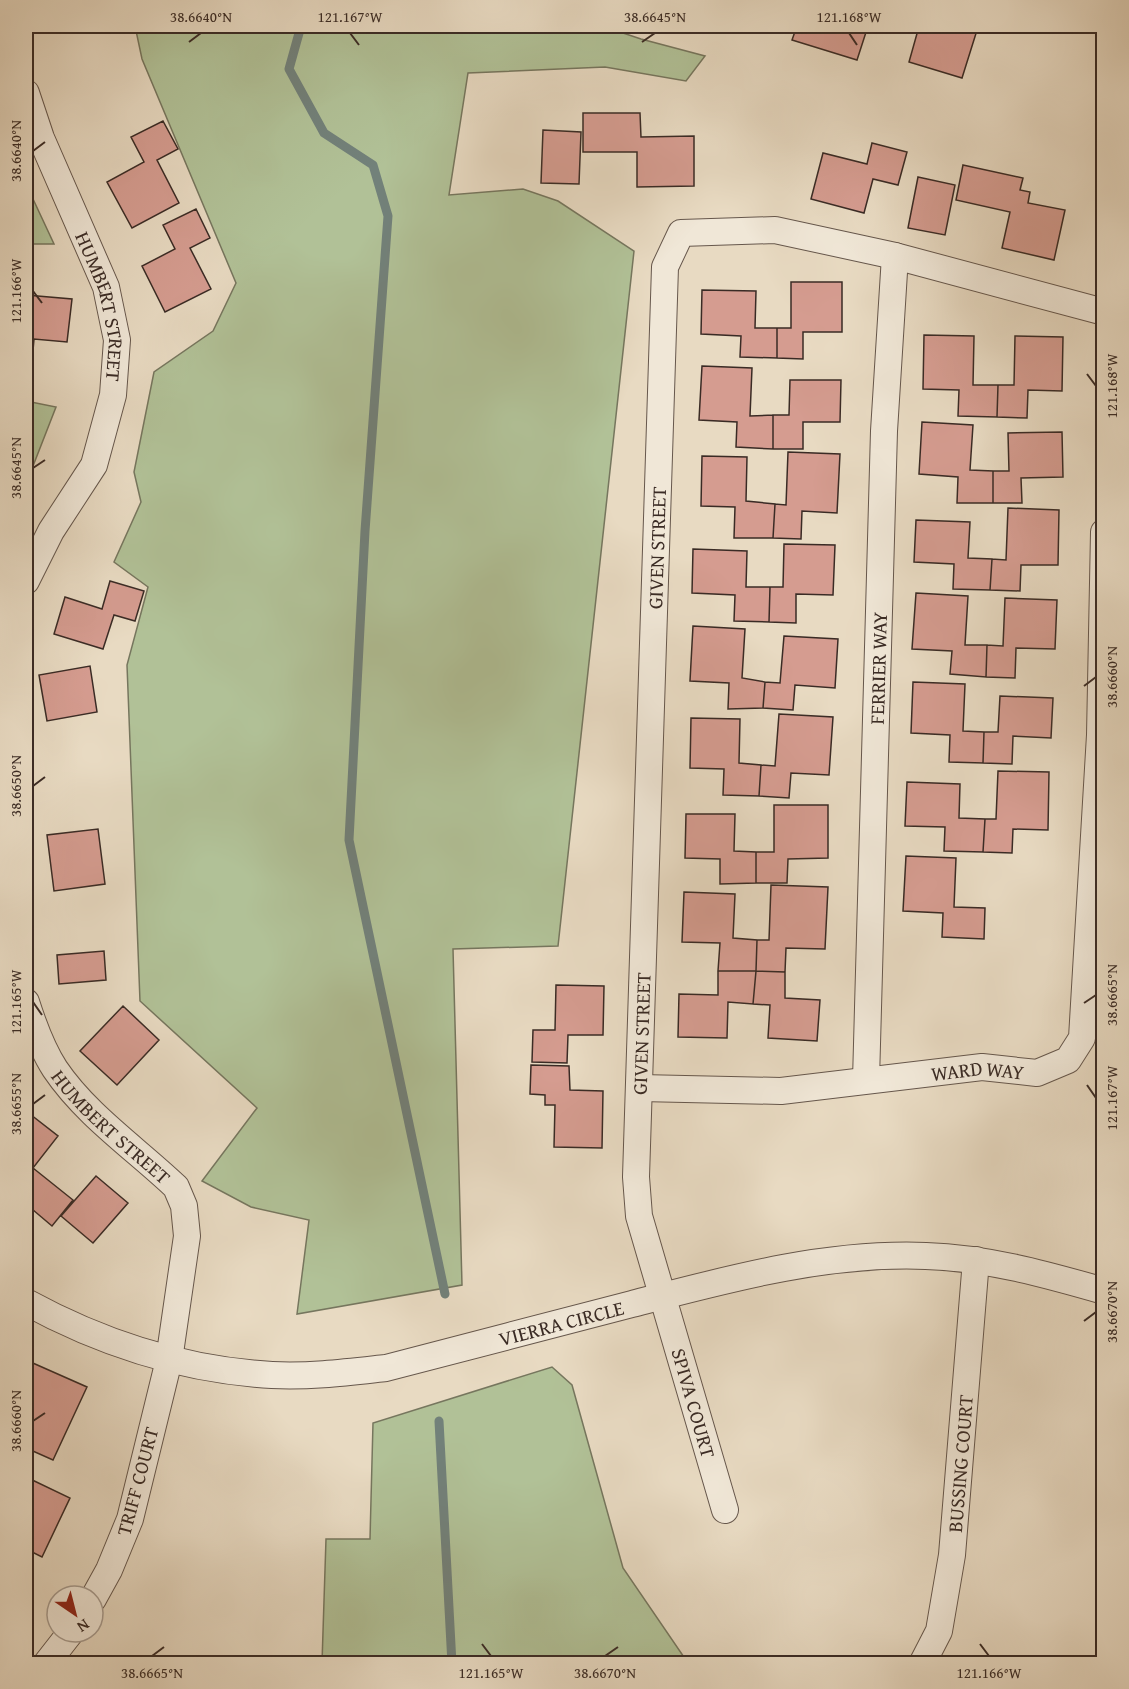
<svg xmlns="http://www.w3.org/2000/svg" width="1129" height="1689" font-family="'Gentium Book Plus',serif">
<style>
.green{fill:#b1c197;stroke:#76765e;stroke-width:1.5}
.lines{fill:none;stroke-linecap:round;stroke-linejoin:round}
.stream{stroke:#72817a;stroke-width:9}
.building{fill:#d59c90;stroke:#3a2b25;stroke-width:1.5}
.minor-casing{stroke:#66574c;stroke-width:28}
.minor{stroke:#f0e7d7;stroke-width:26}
.ticks{fill:none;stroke:#3a2b25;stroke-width:2}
.labels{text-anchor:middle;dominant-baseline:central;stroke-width:4.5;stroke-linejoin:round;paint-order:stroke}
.street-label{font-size:20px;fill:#3a2b25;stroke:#f0e7d7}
.neatline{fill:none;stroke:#3a2b25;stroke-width:2}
.ticks-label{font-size:15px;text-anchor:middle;fill:#3a2b25}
</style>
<rect width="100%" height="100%" fill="#e8dac2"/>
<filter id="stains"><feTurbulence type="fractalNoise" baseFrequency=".00333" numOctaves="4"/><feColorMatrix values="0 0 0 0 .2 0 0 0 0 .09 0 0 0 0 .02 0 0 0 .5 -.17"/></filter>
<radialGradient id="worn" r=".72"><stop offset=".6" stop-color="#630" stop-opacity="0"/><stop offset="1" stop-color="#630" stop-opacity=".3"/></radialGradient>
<!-- green -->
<path class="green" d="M135 26H602L641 39 705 56 686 81 605 67 468 73 449 195 523 189 558 201 634 251 558 946 453 949 462 1285 297 1314 309 1220 251 1207 202 1181 257 1108 140 1001 127 665 148 587 114 562 141 502 134 472 154 372 213 331 236 283 142 59Z
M26 184 54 244H26Z
M26 401 56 407 26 484Z
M552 1367 572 1385 623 1568 688 1663H322L326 1539H370L373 1423Z"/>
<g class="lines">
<!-- stream -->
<path class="stream" d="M301 26 289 69 324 133 373 165 388 216 365 531 349 840 445 1294
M439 1421 452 1664"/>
</g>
<!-- building -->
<path class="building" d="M797 26H868L857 60 792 40Z
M904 26 978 27 962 78 909 62 918 30Z
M583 113H640L641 137 694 136V186L637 187V152H583Z
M163 121 178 149 157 160 179 203 132 228 107 182 144 162 131 137Z
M543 130 581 132 579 184 541 183Z
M872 143 907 152 898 185 873 179 864 213 811 199 823 153 867 164Z
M963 165 1023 178 1020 190 1030 192 1028 203 1065 210 1054 260 1002 248 1010 212 956 200Z
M918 177 955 185 945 235 908 228Z
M196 209 210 238 190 248 211 289 165 312 142 266 175 249 163 225Z
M791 282H842V332H803V359L777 358V328H791Z
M702 290 756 291 755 328H777V358L740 357 741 336 701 334Z
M26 295 72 299 67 342 34 339 31 373 26 372Z
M924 335 974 336 973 385H998L997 417 958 416 959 390 923 389Z
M1015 336 1063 337 1062 391 1028 390 1027 418 997 417 998 385H1014Z
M702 366 752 368 750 416 773 415V449L736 447 737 422 699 420Z
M790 380H841L840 422H803V449H773V415H789Z
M922 422 973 425 970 470 993 471V503H957L958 477 919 474Z
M1062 432 1063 477 1021 478 1022 503H993V471H1009L1008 433Z
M788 452 840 454 837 513 802 511 801 539 773 538 775 504 786 505Z
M702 456 747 457 746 501 775 504 773 538H734L735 507 701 506Z
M1008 508 1059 510 1058 565H1021L1020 591 990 590 992 559 1006 560Z
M916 520 970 522 968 558 992 559 990 590 953 589 954 564 914 562Z
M784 544 835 545 833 595 796 594V623L769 622 770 587H783Z
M693 549 747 551 746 587H770L769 622 734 621 735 595 692 593Z
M110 581 144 591 135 621 114 615 103 649 54 634 65 597 102 609Z
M916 593 968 596 965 645H987L986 677 950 674 952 651 912 649Z
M1005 598 1057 600 1055 649 1016 648 1015 678 986 677 987 645 1003 646Z
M693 626 745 629 742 678 765 682 763 708 728 709 729 683 690 681Z
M784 636 838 639 835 688 795 685 793 710 763 708 765 682 780 683Z
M90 666 97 712 47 721 39 675Z
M913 682 965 684 963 731 984 732 983 763 949 762 950 735 911 733Z
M1000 696 1053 698 1051 738 1013 736 1012 764 983 763 984 732H998Z
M779 714 833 717 829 775 791 773 789 798 759 796 761 765 775 766Z
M691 718 740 719 739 763 761 765 759 796 723 795 724 769 690 768Z
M998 771 1049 772 1048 830 1013 829 1012 853 983 852 985 819H996Z
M907 782 960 784 959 818 985 819 983 852 944 851 945 827 905 826Z
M774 805H828V858L788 859 787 883H756V852H774Z
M686 814H735L734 851 756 852V883L720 884V859L685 858Z
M98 829 105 884 54 891 47 835Z
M906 856 956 858 954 907 985 908 984 939 942 937 943 913 903 911Z
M771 885 828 887 825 949 786 948 785 972 756 971 757 940H769Z
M684 892 735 894 733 938 757 940 756 971H718L720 943 682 942Z
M104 951 106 980 59 984 57 955Z
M718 971H756L753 1004 728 1002 727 1038 678 1037 679 994 718 995Z
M756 971 785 972V998L820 1000 817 1041 768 1038 770 1005 753 1004Z
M556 985 604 986 603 1035H568L567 1063 532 1062 533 1030H555Z
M123 1006 159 1040 117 1085 80 1051Z
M531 1065 569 1066 570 1090 603 1091 602 1148 554 1147 555 1105H545V1095L530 1094Z
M26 1111 58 1136 33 1168 26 1162Z
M33 1168 73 1200 52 1226 26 1204V1178Z
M96 1176 128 1203 93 1243 61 1216Z
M26 1360 87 1387 53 1460 26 1448Z
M26 1477 70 1498 42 1557 26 1549Z"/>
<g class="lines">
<defs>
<g id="minor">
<path id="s1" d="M26 93 41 138 106 287 117 340 113 395 94 465 51 531 26 581"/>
<path id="s2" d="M26 1002C33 1024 42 1049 55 1069 86 1115 136 1149 176 1187L184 1206 187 1236 169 1360 130 1519 109 1570 93 1599"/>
<path id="s3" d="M866 1080 884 431 895 256"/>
<path id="s4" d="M640 1088 781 1091 982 1067 1037 1073 1068 1060 1082 1038 1100 735 1104 532"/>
<path id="s5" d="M26 1302C103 1344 184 1370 272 1375 310 1377 349 1372 386 1368 468 1347 550 1325 632 1304 728 1279 826 1252 926 1256 987 1258 1045 1274 1104 1291"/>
<path id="s6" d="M725 1510 639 1216 636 1177 665 267 681 233 775 230 895 256 1104 312"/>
<path d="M46 1664 71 1632"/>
<path id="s7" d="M922 1664 939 1631 952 1555 976 1260"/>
</g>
</defs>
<!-- minor casing -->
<use href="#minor" class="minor-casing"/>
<!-- minor -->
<use href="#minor" class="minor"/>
</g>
<!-- ticks -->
<path class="ticks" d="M350 33 359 45M849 33 857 45M189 42 201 33M642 42 655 33M33 151 45 142M33 291 42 303M1087 374 1096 386M33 468 45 460M1084 686 1096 677M33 786 45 777M33 1002 42 1015M1084 1003 1096 995M1087 1085 1096 1098M33 1104 45 1095M1084 1321 1096 1312M33 1421 45 1413M482 1644 491 1656M980 1644 989 1656M152 1656 164 1647M605 1656 618 1647"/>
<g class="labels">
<!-- street labels -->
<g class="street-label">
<text stroke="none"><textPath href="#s1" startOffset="228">HUMBERT STREET</textPath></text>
<text stroke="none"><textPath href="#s6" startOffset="975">GIVEN STREET</textPath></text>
<text stroke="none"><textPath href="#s3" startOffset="412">FERRIER WAY</textPath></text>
<text stroke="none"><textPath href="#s6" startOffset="489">GIVEN STREET</textPath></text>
<text stroke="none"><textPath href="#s4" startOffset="339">WARD WAY</textPath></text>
<text stroke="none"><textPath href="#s2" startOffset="154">HUMBERT STREET</textPath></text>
<text stroke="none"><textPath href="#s5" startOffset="554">VIERRA CIRCLE</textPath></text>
<text transform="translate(694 1403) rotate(74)">SPIVA COURT</text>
<text stroke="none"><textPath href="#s7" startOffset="206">BUSSING COURT</textPath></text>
<text transform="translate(137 1481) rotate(-75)">TRIFF COURT</text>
</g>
</g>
<!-- margin -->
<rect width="1129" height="1689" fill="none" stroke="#e8dac2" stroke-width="66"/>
<!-- north arrow -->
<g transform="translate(75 1614) rotate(145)"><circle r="28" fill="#f0e7d7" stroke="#a79c90" stroke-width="1.5"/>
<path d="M0-4.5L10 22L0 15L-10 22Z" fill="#8f2418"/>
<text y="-9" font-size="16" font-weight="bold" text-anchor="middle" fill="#3a2b25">N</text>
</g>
<rect x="33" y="33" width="1063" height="1623" class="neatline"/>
<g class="ticks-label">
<text x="201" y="22">38.6640°N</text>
<text x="350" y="22">121.167°W</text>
<text x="655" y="22">38.6645°N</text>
<text x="849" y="22">121.168°W</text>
<text transform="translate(16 151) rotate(-90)" y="5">38.6640°N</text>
<text transform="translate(16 291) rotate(-90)" y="5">121.166°W</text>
<text transform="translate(1112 386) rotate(-90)" y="5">121.168°W</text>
<text transform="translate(16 468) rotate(-90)" y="5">38.6645°N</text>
<text transform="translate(1112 677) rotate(-90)" y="5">38.6660°N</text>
<text transform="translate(16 786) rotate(-90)" y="5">38.6650°N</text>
<text transform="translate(1112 995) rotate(-90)" y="5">38.6665°N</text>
<text transform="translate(16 1002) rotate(-90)" y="5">121.165°W</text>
<text transform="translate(1112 1098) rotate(-90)" y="5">121.167°W</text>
<text transform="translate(16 1104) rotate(-90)" y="5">38.6655°N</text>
<text transform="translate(1112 1312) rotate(-90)" y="5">38.6670°N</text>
<text transform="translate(16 1421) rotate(-90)" y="5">38.6660°N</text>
<text x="152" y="1678">38.6665°N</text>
<text x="491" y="1678">121.165°W</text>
<text x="605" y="1678">38.6670°N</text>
<text x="989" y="1678">121.166°W</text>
</g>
<rect width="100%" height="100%" filter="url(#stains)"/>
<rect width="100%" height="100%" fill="url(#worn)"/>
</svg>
